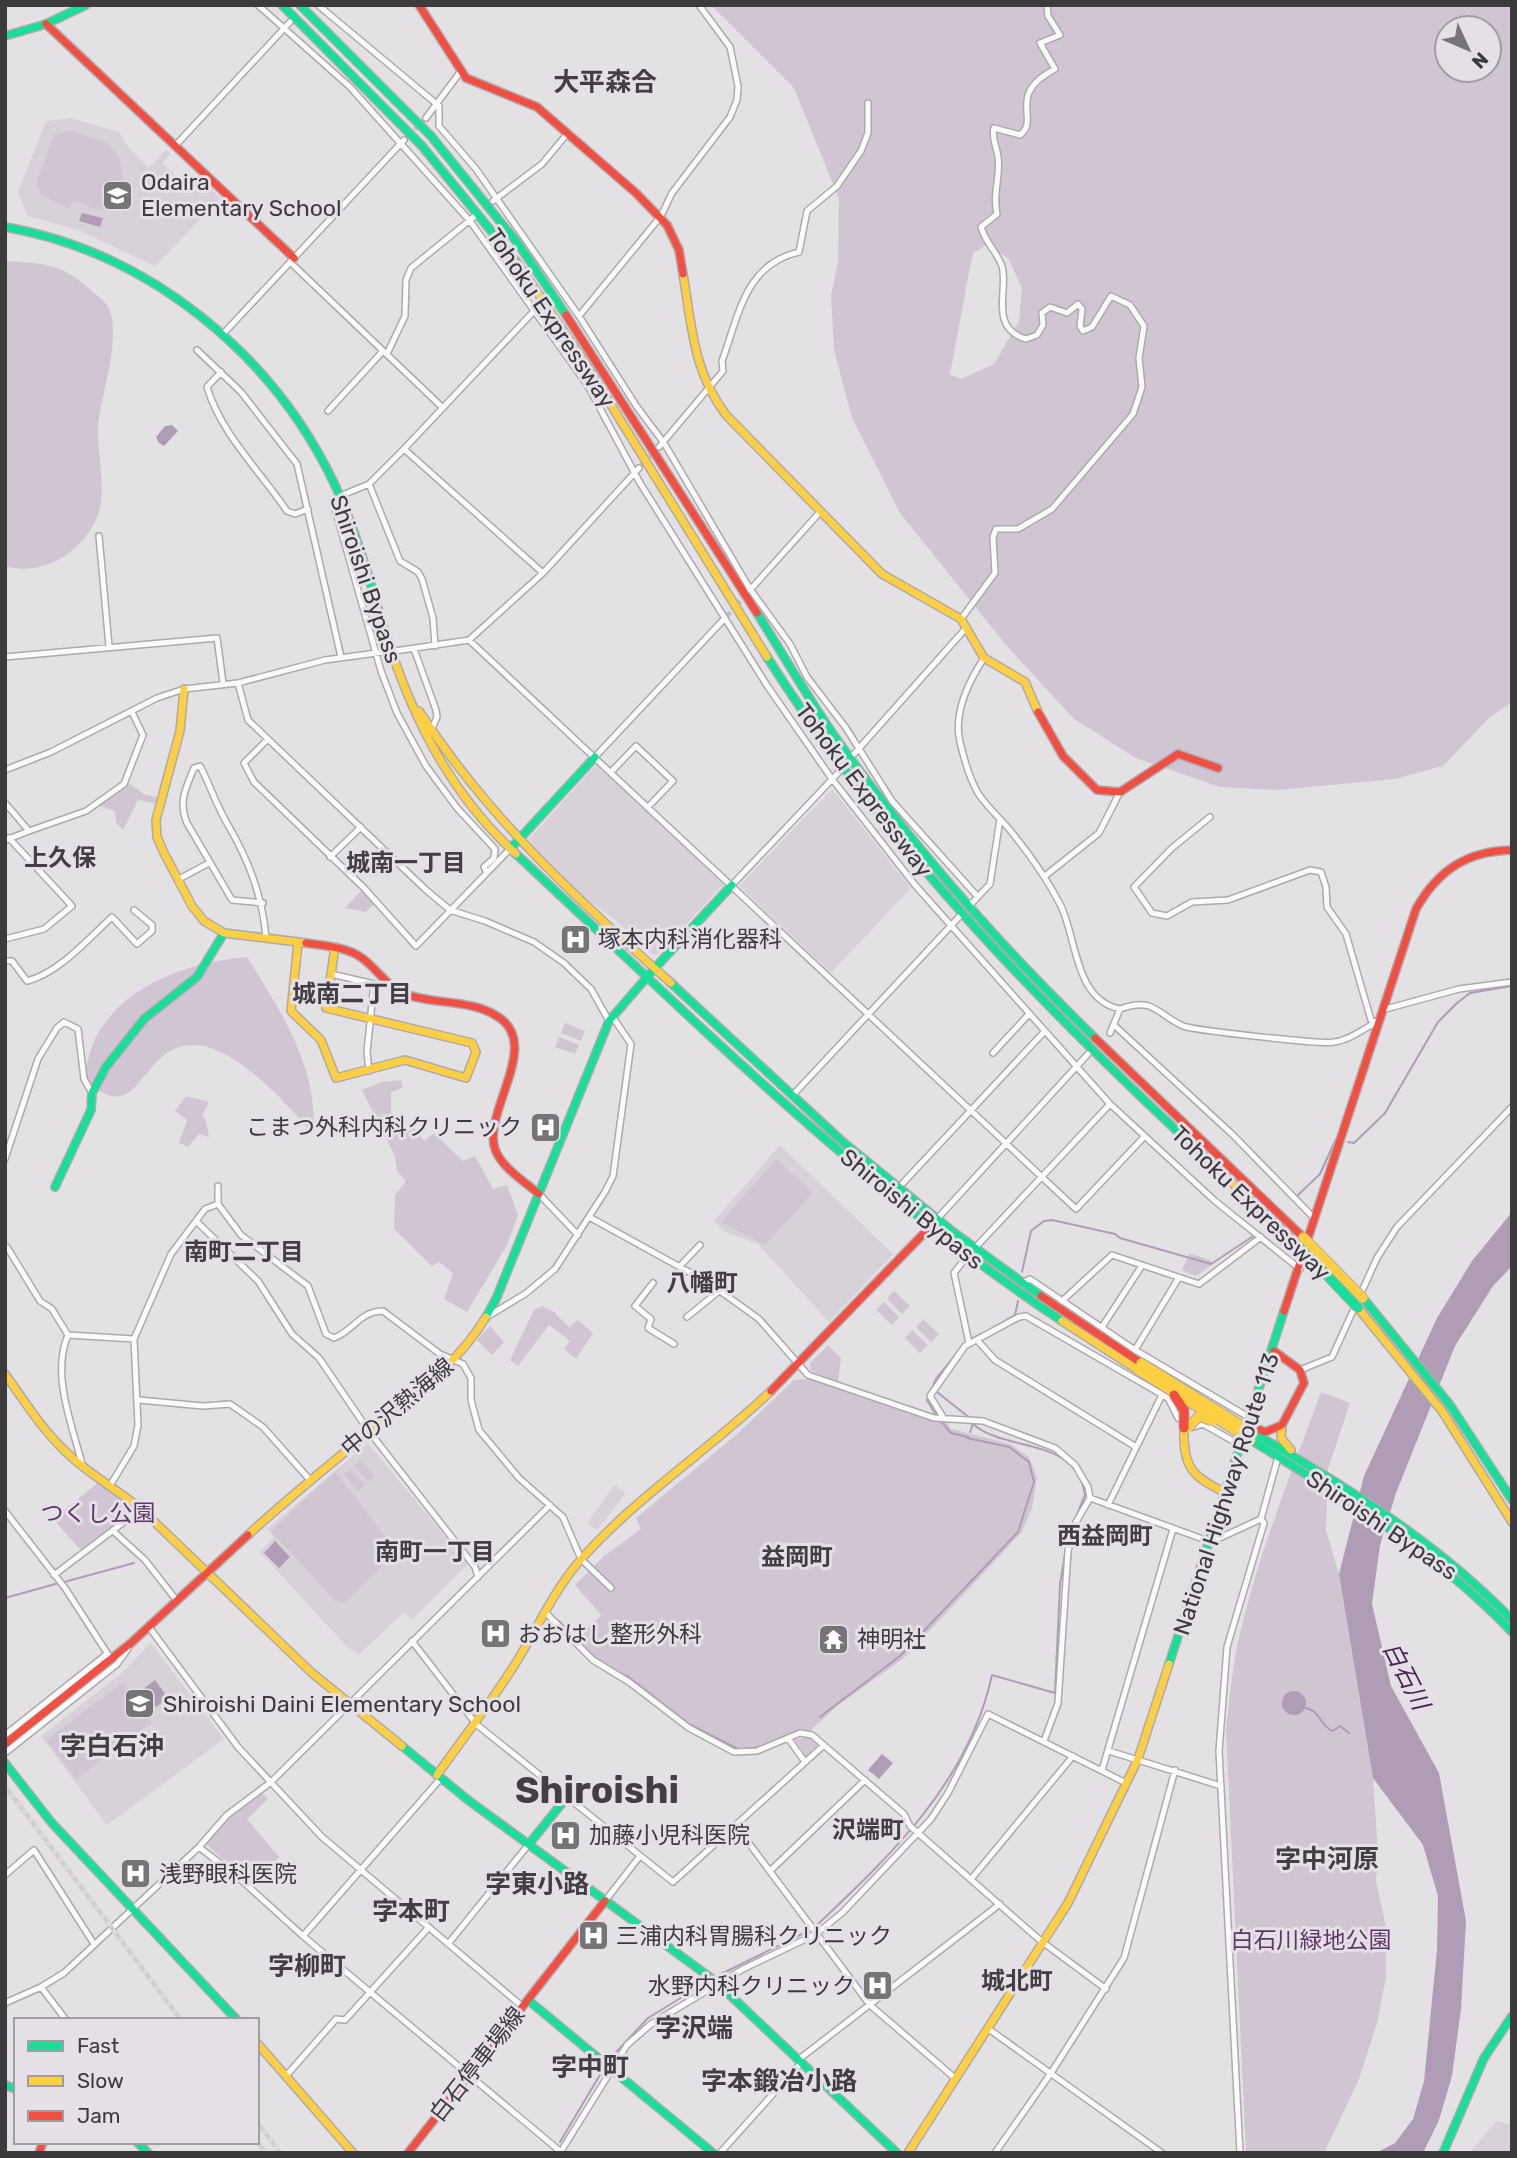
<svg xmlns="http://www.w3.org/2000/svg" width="1517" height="2158" font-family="Rubik,'Noto Sans JP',sans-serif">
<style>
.built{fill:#d8d1da}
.green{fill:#d1c5d4;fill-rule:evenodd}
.water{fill:#b09cb5}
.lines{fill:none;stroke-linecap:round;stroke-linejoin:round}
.stream{stroke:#b09cb5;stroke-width:2}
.street-tunnel{stroke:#c2c0c3;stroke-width:5;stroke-dasharray:5 2.5;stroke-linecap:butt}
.street-casing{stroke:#acaaad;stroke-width:8}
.fast-casing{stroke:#acaaad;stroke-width:10}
.slow-casing{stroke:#acaaad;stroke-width:10}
.jam-casing{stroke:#acaaad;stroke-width:10}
.street{stroke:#fbfafb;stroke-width:5}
.fast{stroke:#16e098;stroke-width:7}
.slow{stroke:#ffcf43;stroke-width:7}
.jam{stroke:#f24e42;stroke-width:7}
.rail-casing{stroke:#cfcecf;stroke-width:4.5}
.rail{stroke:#e5dfe7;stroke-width:2;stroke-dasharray:5;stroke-linecap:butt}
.fast-bridge-casing{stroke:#acaaad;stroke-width:11;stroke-linecap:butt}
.slow-bridge-casing{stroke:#acaaad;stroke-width:11;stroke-linecap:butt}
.jam-bridge-casing{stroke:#acaaad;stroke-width:11;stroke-linecap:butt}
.fast-bridge{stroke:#16e098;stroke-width:9}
.slow-bridge{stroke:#ffcf43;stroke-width:9}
.jam-bridge{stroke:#f24e42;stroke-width:9}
.labels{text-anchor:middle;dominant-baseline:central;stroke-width:6;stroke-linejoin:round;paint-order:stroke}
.poi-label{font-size:23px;fill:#3c3a3d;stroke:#e5dfe7;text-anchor:start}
.street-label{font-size:23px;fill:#3c3a3d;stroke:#e5dfe7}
.park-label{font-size:23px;fill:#5e3768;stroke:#e5dfe7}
.neighbourhood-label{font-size:24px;font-weight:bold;fill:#423e44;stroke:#e5dfe7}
.water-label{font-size:24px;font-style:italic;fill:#4a2453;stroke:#e5dfe7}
.quarter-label{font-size:26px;font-weight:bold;fill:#423e44;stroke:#e5dfe7}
.town-label{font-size:37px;font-weight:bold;fill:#423e44;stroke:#e5dfe7}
</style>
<rect width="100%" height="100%" fill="#e4e1e5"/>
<!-- built -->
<path class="built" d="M71 118 119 132 130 149 149 168 166 150 171 154 162 163 182 181 199 179 221 198 155 266 78 230 28 216 18 192 46 121Z
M596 765 725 883 657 955 650 953 613 918 586 899 544 859 529 839Z
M832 789 911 888 831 973 739 886Z
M780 1145 893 1254 829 1322 758 1244 725 1232 714 1221Z
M368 1443 468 1564 412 1620 404 1612 359 1655 347 1647 260 1552 274 1537 267 1529Z
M614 1485 626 1493 597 1530 587 1524Z
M151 1643 224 1739 107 1825 41 1736 123 1672Z
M1497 2121 1512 2125V2153H1469Z"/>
<!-- green -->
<path class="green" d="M711 5H1512V702L1489 718 1443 766 1395 779 1277 790 1220 787 1136 758 1074 719 1006 645 900 513 852 418 834 350 831 295 838 262 839 199 794 88ZM1447 28H1489V70H1447ZM987 245 1008 258 1022 288 1019 321 994 364 961 379 950 374 970 267 973 253Z
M70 130C107 144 123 141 123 186L100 211 74 200 69 209 41 195 36 184 54 135Z
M5 261C44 263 64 264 93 292 97 296 105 301 108 307 122 332 103 391 99 418 95 447 106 482 100 508 89 549 45 578 5 566Z
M126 781 144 794 159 798 158 804 138 800 123 830 116 823 115 811 95 805Z
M361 891 375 903 366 912 345 908Z
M247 957C280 1010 319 1068 313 1134 287 1104 233 1042 190 1045 137 1049 141 1133 83 1078 87 1065 90 1049 96 1037 125 983 191 962 247 957Z
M565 1023 585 1031 581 1041 561 1033Z
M559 1037 579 1045 575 1054 555 1047Z
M401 1080 403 1088 391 1092V1115H402L408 1129 413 1126 424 1141 434 1133 463 1161 475 1156 493 1189 507 1185 518 1215 507 1245 467 1312 444 1299 453 1273 439 1262 432 1266 394 1229 395 1195 406 1181 397 1171 395 1156 362 1090 382 1082Z
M186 1096 209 1102 202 1116 206 1120 209 1137 199 1134 188 1147 179 1143 187 1120 175 1111Z
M776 1159 811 1191V1195L765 1245 721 1222Z
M1189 1253 1210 1260 1213 1264 1196 1276 1182 1270Z
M894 1291 910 1306 902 1314 887 1299Z
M884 1302 899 1317 892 1325 876 1310Z
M542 1306 554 1312 569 1327 578 1320 593 1333 576 1359 564 1349 570 1341 549 1325 518 1366 510 1360 534 1310Z
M923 1319 939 1334 931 1342 916 1327Z
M490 1326 504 1342 492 1355 477 1340Z
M912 1330 928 1345 920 1353 905 1338Z
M828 1345 841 1358 838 1382 811 1371 810 1363Z
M809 1379 917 1414 944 1417 951 1429 1010 1444 1029 1457 1037 1478 1032 1508 1022 1532 904 1658 837 1706 808 1733 741 1754 689 1728 586 1654 578 1639 601 1615 575 1585 603 1557 641 1529 636 1518 736 1435 794 1380Z
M1321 1392 1350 1403 1328 1469 1326 1530 1339 1574 1373 1778 1378 1853 1376 1881 1386 1927V1977L1377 2023 1359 2079 1324 2153H1246L1226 1730C1230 1695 1233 1659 1242 1625 1262 1545 1293 1468 1321 1392Z
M361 1460 375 1476 369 1482 354 1466Z
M351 1469 365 1485 358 1491 344 1475Z
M335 1471 397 1552 344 1603 335 1601 271 1531Z
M100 1481 111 1484 141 1509 83 1553 53 1519Z
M123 1682 152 1723 77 1779 46 1740Z
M808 1737 818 1745 806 1756 795 1740Z
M258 1788 268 1799 247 1819 279 1857 252 1885 207 1845 205 1840Z"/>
<!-- water -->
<path class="water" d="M82 213 103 218 100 227 79 221Z
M172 425 178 431 164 446 159 443 156 437 165 426Z
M1512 1212V1266L1493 1286 1455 1346 1396 1493 1380 1545 1372 1604 1391 1686 1439 1773 1466 1921 1461 2009 1452 2076 1439 2120 1423 2153H1376L1395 2143 1413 2119 1424 2081 1437 1950 1438 1896 1423 1845 1373 1778 1339 1574 1364 1476 1437 1318 1472 1261Z
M275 1541 290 1557 279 1568 264 1553Z
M155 1680 168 1698 156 1707 143 1689Z
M1282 1703a12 12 0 1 1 24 0a12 12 0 1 1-24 0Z
M882 1754 893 1763 879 1779 868 1770Z"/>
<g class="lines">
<!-- stream -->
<path class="stream" d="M1348 1142 1354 1143 1385 1113 1438 1022 1457 1003 1470 993 1512 986
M1297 1196 1320 1174 1336 1139
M1022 1272 1031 1231 1044 1221 1052 1220 1115 1234 1120 1238 1211 1264 1252 1237
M986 1332 1015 1315 1018 1301
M971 1339 981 1334
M937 1392 971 1419
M936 1415 927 1400 936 1379 966 1342
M939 1419 951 1433 968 1437
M970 1432 973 1424C1006 1453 1077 1436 1085 1495L1071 1529
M64 1582 134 1563
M5 1598 59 1583
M559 1621 577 1641
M626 1675 689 1724 738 1749
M1305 1708C1321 1710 1320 1727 1333 1731L1340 1726 1349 1733
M820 1717 900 1656 1018 1532 1034 1482 1029 1462 1009 1447 967 1438
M750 1749 762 1746
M817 1925C893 1853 969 1781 992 1675L1055 1693 1060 1584 1066 1548
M715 1977 808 1931
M606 2063 648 2018 710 1980
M560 2142 604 2068
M555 2153V2152"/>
<!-- street-tunnel -->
<path class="street-tunnel" d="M404 140 426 118
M639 468 656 450
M727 616 746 595"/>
<defs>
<path id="street" d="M258 5 350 87 470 221 588 386 640 483 768 687 832 779 915 885 1110 1104 1215 1201 1300 1269
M318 5 439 106V126L476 169 579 316 637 407 664 443 750 589 790 644 807 677 846 728 892 801 978 897
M426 118 461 71
M175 146 290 22
M493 201 542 164 567 134
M290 262 443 408
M534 311 404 449 543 573
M579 316 661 216 672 193 730 117 737 100 738 86 730 47 699 5
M223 334 404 140
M197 350 241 392 297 464 341 657
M387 354 405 316 406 280 411 268 475 216
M221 372 207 387C221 434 260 471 287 511L295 514 308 509
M328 411 383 351
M659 447 723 371 722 361C739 315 745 264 799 252L807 211 837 186 861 151 868 133V103
M404 449 369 484 340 496 335 509 381 671 397 713 426 766 457 808 495 849 494 858 484 867 487 873
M369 484 400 561 418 572 422 579 433 618 435 646
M99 536 109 646
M750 590 820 512
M961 619 995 573 993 537 996 529H1018L1052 509 1133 414 1142 387 1139 358 1144 326 1130 305 1111 296 1092 327 1083 331 1080 326 1082 309 1078 304 1067 313 1050 307 1042 313 1043 325 1037 335 1026 339C988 328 1009 289 1002 266 997 252 985 242 981 227L997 214C992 192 1001 177 998 157 997 147 991 138 994 128L1020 135C1041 119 1005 95 1055 69L1040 43 1060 35 1048 16 1047 5
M469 640 1076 1209 1144 1137
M414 649 436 710 437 717 431 731
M395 651 469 640 543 573 639 468
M5 657 217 638 223 683
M984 658C969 681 953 713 960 742 964 759 969 778 978 793 986 806 999 817 1009 829 1028 852 1046 877 1060 904 1077 937 1074 1000 1120 1009 1155 997 1155 1013 1183 1026 1193 1030 1324 1045 1334 1042 1348 1040 1361 1031 1373 1024H1379
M238 683 248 720 425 889 450 910 485 921 534 942 564 963 591 989 609 1021
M268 739 244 763 254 782 364 888 416 946 510 849
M854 754 967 627
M595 757 725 618
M5 770 51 752 157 698 184 689 238 683 325 660 384 652
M611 772 636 746 673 781 648 807
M1210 817 1172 848 1134 887 1152 913 1167 916 1192 902 1228 900 1310 870 1321 872 1326 887 1327 907 1346 934 1371 1020 1378 1023
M29 831 86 811 124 784 143 735 132 712
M6 840 29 831 6 804
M330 857 361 827
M1045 876 1099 833 1120 792
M179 879 209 863
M732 885 838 773
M263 903 232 900 187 823C178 801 186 788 194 768L200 766C210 785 217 807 228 825 249 861 262 895 266 937
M971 904 990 884 1000 819
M5 939 44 929 72 906 9 838
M5 961H12L27 981C59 973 88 939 112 917L137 944 152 931V925L134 910
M331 974 374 984 367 1052 369 1071
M1382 1010 1459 989 1512 982
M1115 1026 1233 1135 1314 1218
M1110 1033 1120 1009
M993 1053 1029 1014
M792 1096 959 917
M5 1159 38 1059 57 1028 64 1022 78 1029 84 1079 92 1093
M903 1183 1044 1032
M218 1186V1204L241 1235 308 1286 326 1334 334 1338C353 1331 360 1311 383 1311L440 1354 463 1364 471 1378V1400L479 1430 519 1478 563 1517 581 1559 611 1588
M539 1194 578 1235
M591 1218 709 1283 759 1319 808 1375 934 1418 983 1421 1055 1448 1075 1465 1088 1487 1090 1498 1076 1522 1068 1551 1058 1703 1044 1741
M937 1219 1088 1054
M196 1221 258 1281 292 1334 319 1358 368 1430 475 1567 478 1577
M975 1248 1110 1104
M5 1249 7 1247 40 1301 52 1309 68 1335 134 1339
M968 1255 954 1273 969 1343
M680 1266 700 1245
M653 1283 635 1306 651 1319 648 1328 674 1344
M1022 1283 1030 1279 1135 1350 1250 1418
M1062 1301 1112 1255 1199 1284 1261 1237
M490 1315 525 1294 555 1269 605 1192 613 1176 631 1044 612 1016
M687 1317 719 1291
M1102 1327 1141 1267
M68 1335C51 1375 72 1424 82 1464
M977 1340 995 1360 1136 1447
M1135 1350 1178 1279
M1300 1370 1332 1357 1377 1258 1397 1227 1512 1107
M139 1400 203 1406 230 1404 263 1427 310 1480
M943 1417 930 1396 965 1346 1019 1317 1026 1316 1168 1398 1178 1418 1194 1427 1203 1424 1242 1446
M111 1484 134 1446 138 1425 134 1339 171 1254 205 1209 218 1204
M1090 1498 1211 1542 1261 1519
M1108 1505 1162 1395
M5 1511 65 1588 111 1659
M113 1531 145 1560 177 1601
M54 1575 141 1509
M545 1612 593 1660 629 1682 689 1728 734 1752 757 1751 800 1733 812 1735 904 1814 910 1826 1041 1941 1106 1989
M149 1627 238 1747 322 1837 523 2007
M412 1641 476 1724 673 1882 824 1745
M5 1735 107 1654
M788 1738 805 1762
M1109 1751 1221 1786
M5 1753 117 1664 128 1649
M1102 1770 1173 1529
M736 1826 870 2005 956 2079
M199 1847 240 1879 303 1936 561 2152
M770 1871 865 1780
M5 1875 34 1850 94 1944
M972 1878 1073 1756
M605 1901 640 1856
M303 1936 441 1778
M448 1944 529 1844
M41 1987 66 2020
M5 2003 41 1987 64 1973 199 1847 227 1815 271 1782 550 1505
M990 2030 1162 2153
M798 2060 1000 1904
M286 2076 336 2019 345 2020 429 1927
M560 2153 627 2045 651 2024 743 1969 816 1934 842 1913 931 1819 948 1793 988 1714 1126 1783
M720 2153 801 2063
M995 2153 1051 2073 1124 1958 1175 1770
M1240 2153 1219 1751 1227 1647 1264 1523 1261 1519 1278 1457"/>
<path id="fast" d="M282 5 422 146 518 264
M300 5 431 136 519 245 566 315
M5 36 46 24 86 5
M5 227C148 252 272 353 334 483 353 524 366 566 378 609
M757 613C784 656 810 702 840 744 915 849 1002 948 1095 1038
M767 657C892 853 1039 1003 1208 1160
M510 849 595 757
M516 854C691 1017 861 1188 1062 1321
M654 969 732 885
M671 983 844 1143 952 1231 1041 1296
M55 1187 91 1110 92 1093 106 1067 144 1019 197 977 224 933
M1363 1298 1450 1405 1512 1500
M486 1317 496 1299 609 1021 654 969
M1252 1432C1346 1487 1436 1541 1512 1620
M1251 1440C1344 1498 1436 1552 1512 1632
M1169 1664 1284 1311
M402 1746 468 1800 715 1981 897 2153
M5 1763 51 1822 237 2020
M529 1844 567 1797
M528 2000 713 2153
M5 2085 16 2089
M137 2142 148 2153
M1443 2153 1484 2058 1512 2016"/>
<path id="slow" d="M518 264 585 363 767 657
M683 274C692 327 693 371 726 415L882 574 961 619 984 658 1025 682 1038 712
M378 609C405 702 443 787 516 854
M184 689 180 731 156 820 157 837 164 853 192 906 204 921 224 933 306 943
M419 711C489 819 576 898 671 983
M298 943 291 1011 321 1040 336 1078 405 1060 466 1078 476 1052 472 1043 326 1008 335 947
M1208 1160 1300 1247
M1358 1308 1442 1411 1512 1522
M1062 1321 1138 1370
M5 1374C23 1399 39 1425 61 1447 85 1472 114 1487 141 1509L312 1673 402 1746
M1282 1425 1281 1438 1291 1450
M1184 1428C1183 1467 1191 1476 1226 1493
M248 1535C288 1498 330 1464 372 1430 414 1395 457 1365 486 1317
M437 1775C464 1737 493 1700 517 1661 538 1627 555 1588 583 1557 639 1495 710 1449 771 1391
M257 2043 353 2153
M908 2153 1068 1903 1138 1759 1169 1664"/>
<path id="jam" d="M419 5 466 78 537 107 636 193 667 225 679 250 683 274
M46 24 294 258
M566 315 757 613
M1038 712 1063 756 1097 790 1120 792 1178 754 1218 768
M306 943C325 946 347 947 362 958 376 968 387 986 402 993 432 1005 468 999 495 1015 545 1042 482 1111 495 1149 501 1167 525 1182 539 1194
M1095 1038 1303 1237
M1041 1296 1141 1363
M1284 1311 1416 909C1438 870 1467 851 1512 850
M771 1391 934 1223
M1254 1427 1265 1432 1282 1425 1304 1383 1300 1370 1274 1351
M5 1744 131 1643 248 1535
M39 2153 43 2142
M408 2153 605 1901"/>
</defs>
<!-- street casing -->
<use href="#street" class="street-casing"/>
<!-- fast casing -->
<use href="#fast" class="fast-casing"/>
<!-- slow casing -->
<use href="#slow" class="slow-casing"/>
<!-- jam casing -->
<use href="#jam" class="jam-casing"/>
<!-- street -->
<use href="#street" class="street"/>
<!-- fast -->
<use href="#fast" class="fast"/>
<!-- slow -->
<use href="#slow" class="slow"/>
<!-- jam -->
<use href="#jam" class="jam"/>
<defs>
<path id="rail" d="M5 1786 181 2020
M257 2122 280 2153
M257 2141 266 2153"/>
</defs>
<!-- rail casing -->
<use href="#rail" class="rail-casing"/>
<!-- rail -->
<use href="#rail" class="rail"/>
<defs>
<path id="fast-bridge" d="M1300 1247 1358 1308"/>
<path id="slow-bridge" d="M1303 1237 1363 1298
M1141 1363 1252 1432
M1138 1370 1251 1440
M1188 1428 1199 1416 1212 1421"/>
<path id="jam-bridge" d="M1174 1395 1184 1410V1428"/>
</defs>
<!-- fast-bridge casing -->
<use href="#fast-bridge" class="fast-bridge-casing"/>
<!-- slow-bridge casing -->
<use href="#slow-bridge" class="slow-bridge-casing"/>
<!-- jam-bridge casing -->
<use href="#jam-bridge" class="jam-bridge-casing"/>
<!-- fast-bridge -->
<use href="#fast-bridge" class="fast-bridge"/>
<!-- slow-bridge -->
<use href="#slow-bridge" class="slow-bridge"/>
<!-- jam-bridge -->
<use href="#jam-bridge" class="jam-bridge"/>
</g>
<!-- icons -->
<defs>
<symbol id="school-square" viewBox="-11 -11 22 22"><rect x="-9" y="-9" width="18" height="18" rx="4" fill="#777478" stroke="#e5dfe7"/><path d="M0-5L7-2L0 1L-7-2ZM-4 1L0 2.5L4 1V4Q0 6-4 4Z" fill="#fff"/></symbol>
<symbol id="hospital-square" viewBox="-11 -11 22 22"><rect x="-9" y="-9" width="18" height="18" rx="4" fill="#777478" stroke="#e5dfe7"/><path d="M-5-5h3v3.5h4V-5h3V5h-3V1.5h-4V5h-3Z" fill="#fff"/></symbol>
<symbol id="temple-square" viewBox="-11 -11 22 22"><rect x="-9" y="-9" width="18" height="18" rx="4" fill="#777478" stroke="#e5dfe7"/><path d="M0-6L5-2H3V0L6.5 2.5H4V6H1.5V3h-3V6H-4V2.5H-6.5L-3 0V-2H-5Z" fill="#fff"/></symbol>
</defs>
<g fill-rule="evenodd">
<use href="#school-square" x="100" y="178" width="35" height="35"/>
<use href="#hospital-square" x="558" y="922" width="35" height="35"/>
<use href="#hospital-square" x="528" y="1110" width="35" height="35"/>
<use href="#hospital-square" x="478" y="1616" width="35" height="35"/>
<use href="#temple-square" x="816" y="1622" width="35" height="35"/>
<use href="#school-square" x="122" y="1686" width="35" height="35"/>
<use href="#hospital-square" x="548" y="1818" width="35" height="35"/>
<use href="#hospital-square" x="118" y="1856" width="35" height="35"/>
<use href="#hospital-square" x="576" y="1918" width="35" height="35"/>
<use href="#hospital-square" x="860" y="1968" width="35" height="35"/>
</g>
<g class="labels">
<!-- poi labels -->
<g class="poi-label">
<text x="141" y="182">Odaira<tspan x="141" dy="26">Elementary School</tspan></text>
<text x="598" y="939">塚本内科消化器科</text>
<text x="522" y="1127" text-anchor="end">こまつ外科内科クリニック</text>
<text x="518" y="1634">おおはし整形外科</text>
<text x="857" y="1639">神明社</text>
<text x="163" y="1704">Shiroishi Daini Elementary School</text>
<text x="589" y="1835">加藤小児科医院</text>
<text x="159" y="1874">浅野眼科医院</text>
<text x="616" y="1936">三浦内科胃腸科クリニック</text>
<text x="855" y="1986" text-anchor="end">水野内科クリニック</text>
</g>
<!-- street labels -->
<g class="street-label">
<text transform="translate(551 318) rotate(56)">Tohoku Expressway</text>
<text transform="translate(366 579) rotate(71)">Shiroishi Bypass</text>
<text transform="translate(864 790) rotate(53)">Tohoku Expressway</text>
<text transform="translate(1251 1203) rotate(44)">Tohoku Expressway</text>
<text transform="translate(912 1209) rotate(39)">Shiroishi Bypass</text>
<text transform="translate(397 1407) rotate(-40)">中の沢熱海線</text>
<text transform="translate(1226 1494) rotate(-72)">National Highway Route 113</text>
<text transform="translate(1382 1525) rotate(34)">Shiroishi Bypass</text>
<text transform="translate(477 2064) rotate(-52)">白石停車場線</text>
</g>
<!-- park labels -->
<g class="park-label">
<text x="98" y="1513">つくし公園</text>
<text x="1311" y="1940">白石川緑地公園</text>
</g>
<!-- neighbourhood labels -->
<g class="neighbourhood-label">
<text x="60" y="858">上久保</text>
<text x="406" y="863">城南一丁目</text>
<text x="352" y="994">城南二丁目</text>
<text x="244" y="1252">南町二丁目</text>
<text x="702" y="1283">八幡町</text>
<text x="1105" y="1536">西益岡町</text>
<text x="435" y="1552">南町一丁目</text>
<text x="797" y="1557">益岡町</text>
<text x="868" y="1830">沢端町</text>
<text x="1017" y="1981">城北町</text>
</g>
<!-- water labels -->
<g class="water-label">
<text transform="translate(1406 1676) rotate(63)">白石川</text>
</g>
<!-- quarter labels -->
<g class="quarter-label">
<text x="605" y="82">大平森合</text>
<text x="112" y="1746">字白石沖</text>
<text x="1327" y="1859">字中河原</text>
<text x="537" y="1884">字東小路</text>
<text x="411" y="1911">字本町</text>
<text x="307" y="1966">字柳町</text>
<text x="694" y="2028">字沢端</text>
<text x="590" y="2067">字中町</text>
<text x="779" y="2081">字本鍛冶小路</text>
</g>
<!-- town labels -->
<g class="town-label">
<text x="597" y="1790">Shiroishi</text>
</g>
</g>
<!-- border -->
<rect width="1517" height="2158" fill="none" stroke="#3c3a3d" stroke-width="14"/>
<!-- legend -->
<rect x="14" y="2018" width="245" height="126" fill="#e5dfe7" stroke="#a19da3" stroke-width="2"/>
<rect x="28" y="2041" width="35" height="10" fill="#16e098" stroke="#a19da3" stroke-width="2"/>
<text x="77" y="2053" font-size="21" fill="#3c3a3d">Fast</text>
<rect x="28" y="2076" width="35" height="10" fill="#ffcf43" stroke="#a19da3" stroke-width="2"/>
<text x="77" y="2088" font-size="21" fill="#3c3a3d">Slow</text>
<rect x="28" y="2111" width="35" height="10" fill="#f24e42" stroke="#a19da3" stroke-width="2"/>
<text x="77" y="2123" font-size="21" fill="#3c3a3d">Jam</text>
<!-- north arrow -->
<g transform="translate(1468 49) rotate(134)"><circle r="33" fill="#e5dfe7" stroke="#a19da3" stroke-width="2"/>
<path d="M0-5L12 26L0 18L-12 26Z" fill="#777478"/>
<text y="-10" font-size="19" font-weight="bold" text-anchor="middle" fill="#3c3a3d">N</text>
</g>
</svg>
